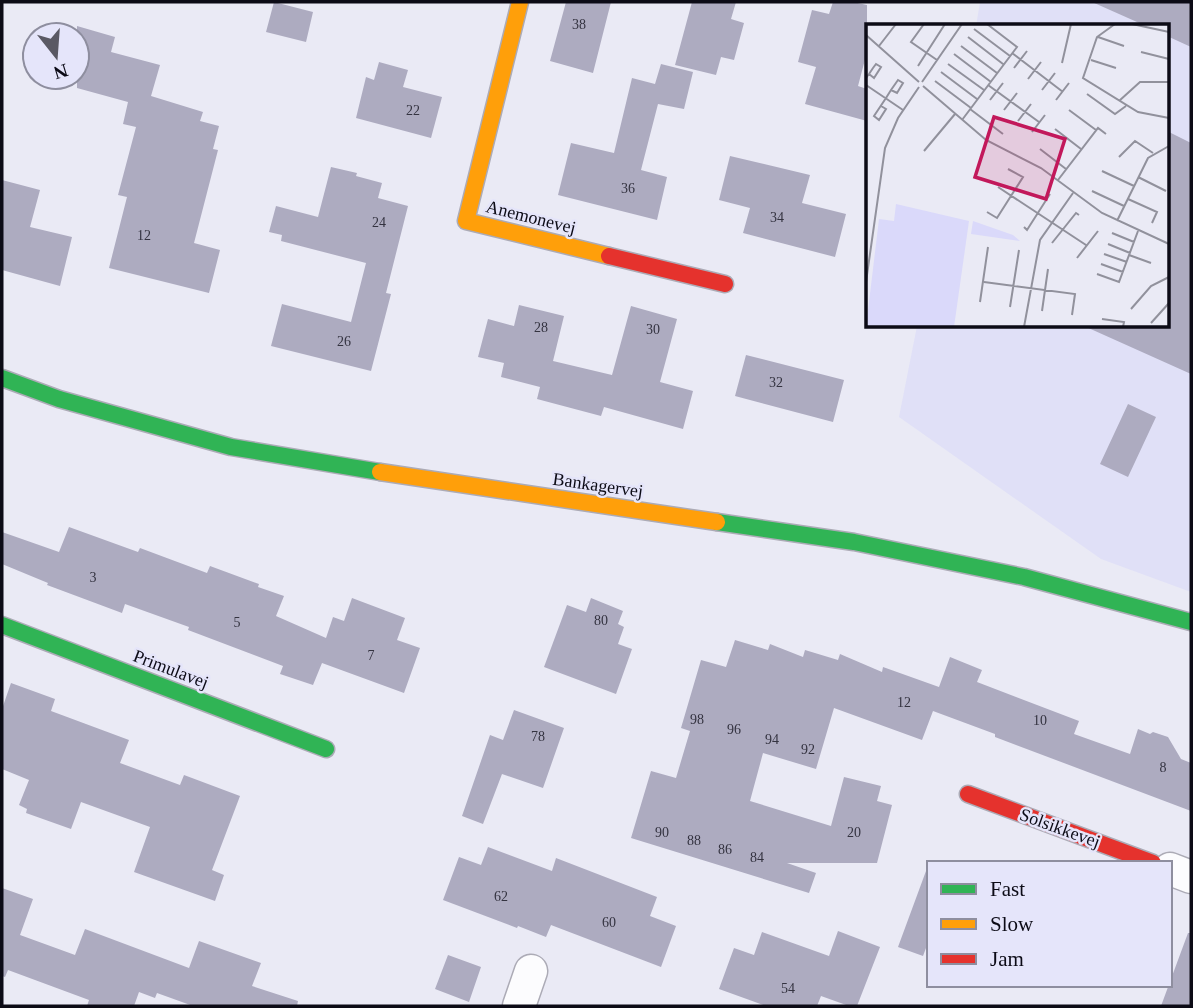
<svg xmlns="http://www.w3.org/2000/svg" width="1193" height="1008" font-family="Georgia,serif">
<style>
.built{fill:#e0e0f7}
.building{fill:#adabc0}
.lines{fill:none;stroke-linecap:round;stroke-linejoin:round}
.street-casing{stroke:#acabb6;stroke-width:35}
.fast-casing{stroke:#acabb6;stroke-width:19}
.slow-casing{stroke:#acabb6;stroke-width:19}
.jam-casing{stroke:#acabb6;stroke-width:19}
.street{stroke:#fcfcfe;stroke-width:32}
.fast{stroke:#30b455;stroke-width:16}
.slow{stroke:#ff9f0a;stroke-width:16}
.jam{stroke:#e5322d;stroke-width:16}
.labels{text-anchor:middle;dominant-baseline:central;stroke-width:5;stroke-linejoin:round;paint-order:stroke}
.number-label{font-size:14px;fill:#343340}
.street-label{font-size:18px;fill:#0c0b16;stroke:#e5e5fa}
.inset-road{fill:none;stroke:#91919c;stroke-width:2}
.view{fill:#c2185b;fill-opacity:0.15;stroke:#c2185b;stroke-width:3.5}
.inset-edge{fill:none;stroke:#0c0b16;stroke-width:3.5}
</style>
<rect width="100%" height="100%" fill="#eaeaf5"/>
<!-- built -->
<path class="built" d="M980 2H1191V592L1101 559 899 417 917 326H1167V26H976Z"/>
<!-- building -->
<path class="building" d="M274 2 313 12 306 42 266 32Z
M566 2H611L593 73 550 61Z
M692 2H736L731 19 744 23 734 60 721 57 716 75 675 65Z
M833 2H853L867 5V52L858 86 867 89V121L805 104 816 67 798 62 812 10 829 14Z
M1092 2H1191V47L1167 36V26H1146Z
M77 26 115 37 111 52 160 65 151 96 203 112 200 121 219 126 213 149 218 150 194 243 220 250 209 293 109 268 127 197 118 195 136 127 123 124 128 102 77 88Z
M379 62 408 70 403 87 442 97 431 138 356 118 366 77 374 80Z
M661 64 693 72 684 109 658 104 641 170 667 177 657 220 558 195 571 143 614 153 632 78 655 84Z
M1167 131 1191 143V374L1084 326H1167Z
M730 156 810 175 802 203 846 214 835 257 743 233 750 208 719 200Z
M331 167 357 173 356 176 382 183 378 198 408 206 386 293 391 294 371 371 271 346 282 304 351 322 366 263 281 241 282 235 269 232 276 206 318 217Z
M2 180 40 190 30 227 72 237 60 286 2 270Z
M519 305 564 316 553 361 612 375 631 306 677 319 660 382 693 391 683 429 604 407 601 416 537 399 540 387 501 377 504 363 478 357 488 319 514 326Z
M746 355 844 380 833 422 735 396Z
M1128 404 1156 417 1128 477 1100 464Z
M69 527 138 552 140 548 207 573 210 566 259 584 258 587 284 596 276 616 326 638 333 617 344 621 352 598 405 618 397 640 420 648 404 693 322 663 313 685 280 674 283 666 188 630 189 627 125 604 122 613 47 585 48 583 2 564V532L59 552Z
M591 598 623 611 618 624 624 627 618 644 632 649 616 694 544 667 567 605 586 612Z
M735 640 768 650 770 644 803 657 805 650 838 660 840 654 882 672 883 667 939 687 950 657 982 670 977 682 1079 721 1074 734 1130 754 1138 729 1150 734 1153 732 1168 737 1181 759 1191 763V811L995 737V734L933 711 922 740 834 708 816 769 763 753 750 801 831 826 844 777 881 786 877 801 892 805 877 863H787L816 873 809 893 631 838 651 771 676 778 690 731 681 728 701 660 726 667Z
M11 683 55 699 51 711 129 740 120 763 180 785 184 775 240 796 212 870 224 875 215 901 134 872 150 827 81 802 71 829 26 813 27 809 19 805 29 780 2 769V709Z
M514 710 564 728 543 788 502 774 483 824 462 816 490 735 503 740Z
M488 847 552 871 556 858 657 897 650 916 676 926 661 967 551 925 546 937 518 926 517 928 443 900 459 857 481 865Z
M926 871 929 872V940L923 956 898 947Z
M2 888 33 899 20 935 75 955 85 929 189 968 199 941 261 963 252 986 298 1001 297 1006H193L157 993 155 998 139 992 134 1006H87L89 1000 8 970 5 977 2 976Z
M838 931 880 947 857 1006H849L821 996 817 1006H766L719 989 734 948 754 955 762 932 829 956Z
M1188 933H1191V1006H1161Z
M448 955 481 967 469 1002 435 989Z"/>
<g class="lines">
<defs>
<path id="street" d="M1170 869 1191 877
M519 1006 531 971"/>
<path id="fast" d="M2 378 59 399 231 447 380 472
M717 522 854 542 1024 577 1191 622
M2 625 326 749"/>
<path id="slow" d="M520 2 466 221 609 256
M380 472 717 522"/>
<path id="jam" d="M609 256 725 284
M968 794 1153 863"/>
</defs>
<!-- street casing -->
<use href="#street" class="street-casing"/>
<!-- fast casing -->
<use href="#fast" class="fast-casing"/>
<!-- slow casing -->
<use href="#slow" class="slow-casing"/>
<!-- jam casing -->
<use href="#jam" class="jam-casing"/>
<!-- street -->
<use href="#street" class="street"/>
<!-- fast -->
<use href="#fast" class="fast"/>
<!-- slow -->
<use href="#slow" class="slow"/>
<!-- jam -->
<use href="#jam" class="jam"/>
</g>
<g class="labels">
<!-- number labels -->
<g class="number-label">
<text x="579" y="24">38</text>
<text x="413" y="110">22</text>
<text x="628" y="188">36</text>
<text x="777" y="217">34</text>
<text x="379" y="222">24</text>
<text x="144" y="235">12</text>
<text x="541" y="327">28</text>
<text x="653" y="329">30</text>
<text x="344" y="341">26</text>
<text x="776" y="382">32</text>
<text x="93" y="577">3</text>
<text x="601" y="620">80</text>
<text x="237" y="622">5</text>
<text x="371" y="655">7</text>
<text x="904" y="702">12</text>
<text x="697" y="719">98</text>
<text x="1040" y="720">10</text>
<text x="734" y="729">96</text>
<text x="538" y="736">78</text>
<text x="772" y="739">94</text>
<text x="808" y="749">92</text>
<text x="1163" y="767">8</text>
<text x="662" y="832">90</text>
<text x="854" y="832">20</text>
<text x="694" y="840">88</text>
<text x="725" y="849">86</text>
<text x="757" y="857">84</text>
<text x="501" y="896">62</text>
<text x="609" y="922">60</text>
<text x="788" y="988">54</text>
</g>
<!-- street labels -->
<g class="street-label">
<text transform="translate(531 217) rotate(14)">Anemonevej</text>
<text transform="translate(598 485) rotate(8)">Bankagervej</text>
<text transform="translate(171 669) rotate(21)">Primulavej</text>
<text transform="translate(1060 828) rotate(20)">Solsikkevej</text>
</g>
</g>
<!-- overview -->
<g transform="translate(866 24)">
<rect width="303" height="303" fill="#eaeaf5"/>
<path d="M30 180 103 197 88 303H0L13 195 28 197ZM107 197 147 211 154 217 105 210Z" fill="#dad9fa"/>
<path class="inset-road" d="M58 0 45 18 71 36M249 0 231 13 217 54 272 88 303 94M266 0 303 8M108 5 144 32M0 11 53 58M102 13 137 40M232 13 258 22M13 22 30 0M95 22 131 49M275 28 303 35M146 29 197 68M88 30 125 58M225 36 250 44M196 39 205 0M82 40 118 66M52 42 79 0M148 44 161 27M75 48 111 75M0 54 3 50 7 44 10 40 15 43 8 54 3 50M162 55 175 38M69 57 105 84M56 58 96 0M0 61 37 86M122 61 173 98M57 62 120 116 175 144 236 189 303 220M176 66 189 49M221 70 249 90 260 82M124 76 137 59M190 76 203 59M253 77 274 58H303M15 82 20 85 13 96 8 92 20 74 25 66 32 56 37 59 31 69 25 66M104 85 137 110M138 86 151 69M203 86 230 106M96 96 151 23 121 0M152 97 165 80M189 105 215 125M166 108 179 91M174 125 200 145M58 127 89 90M253 133 269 117 287 129M236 147 268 162M272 153 300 167M192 156 232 104 240 110M132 163 220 221M226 167 258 182M262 175 291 188 286 199M121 188 131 194 157 153 142 145M251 197 282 134 303 122M158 203 161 206 184 170M246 209 268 218M186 219 210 189 213 191M242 220 264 229M238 230 261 238M263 231 285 239M211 234 232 207M235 240 257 248M231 250 253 258 272 207M0 258 19 124 32 94 53 63M118 258 209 270 206 291M114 278 122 223M144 283 153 226M265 285 285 262 303 253M176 287 182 245M236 295 258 298 257 303M285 299 303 279M158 303 174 216 207 169"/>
<path class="view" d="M128 93 199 115 180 175 109 153Z"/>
<rect width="303" height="303" class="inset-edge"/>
</g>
<!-- border -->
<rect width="1193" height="1008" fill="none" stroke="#0c0b16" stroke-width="7"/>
<!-- legend -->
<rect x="927" y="861" width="245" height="126" fill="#e5e5fa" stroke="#8e8e9f" stroke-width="2"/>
<rect x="941" y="884" width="35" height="10" fill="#30b455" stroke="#8e8e9f" stroke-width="2"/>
<text x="990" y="896" font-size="21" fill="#0c0b16">Fast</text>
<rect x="941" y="919" width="35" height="10" fill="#ff9f0a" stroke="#8e8e9f" stroke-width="2"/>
<text x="990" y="931" font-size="21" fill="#0c0b16">Slow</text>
<rect x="941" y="954" width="35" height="10" fill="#e5322d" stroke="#8e8e9f" stroke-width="2"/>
<text x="990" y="966" font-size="21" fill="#0c0b16">Jam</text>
<!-- north arrow -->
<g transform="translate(56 56) rotate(163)"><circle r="33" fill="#e5e5fa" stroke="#8e8e9f" stroke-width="2"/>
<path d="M0-5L12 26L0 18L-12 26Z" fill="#5a5964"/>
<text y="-10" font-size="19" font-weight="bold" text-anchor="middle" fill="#0c0b16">N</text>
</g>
</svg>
